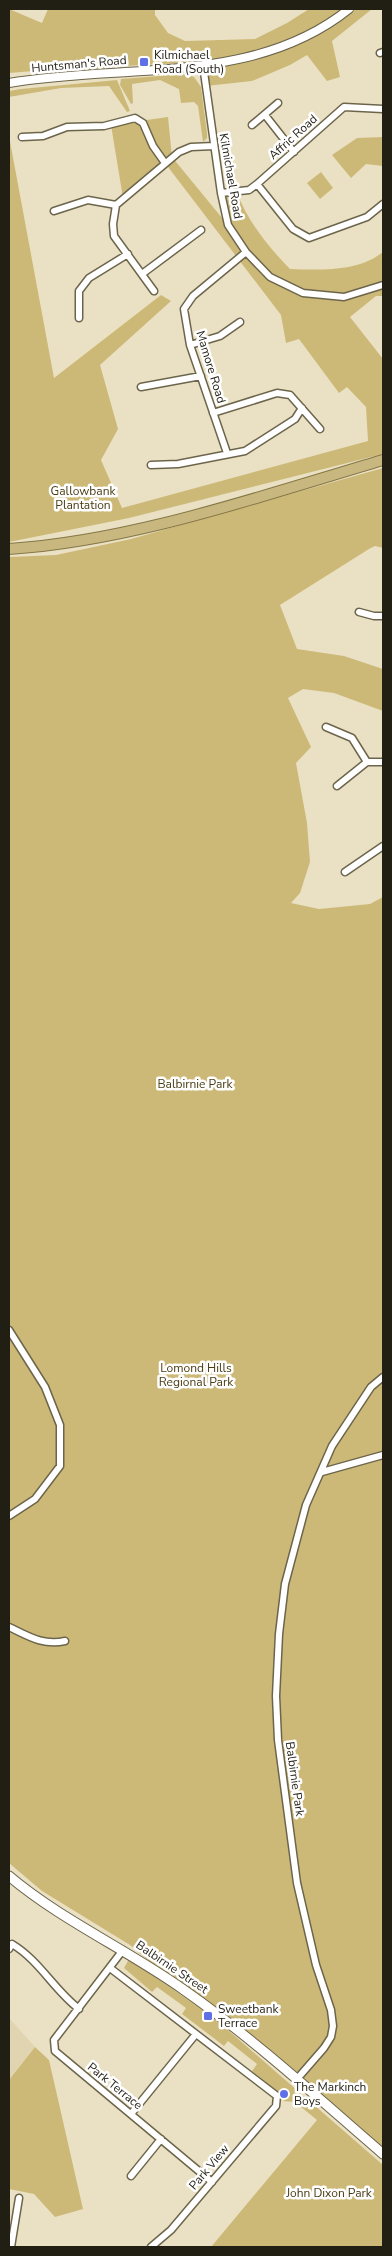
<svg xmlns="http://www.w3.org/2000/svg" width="392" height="2256" font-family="'Nunito Sans',sans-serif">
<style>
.built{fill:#e0d5b0}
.green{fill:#cdb977}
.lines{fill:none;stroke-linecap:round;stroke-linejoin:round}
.minor-casing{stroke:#6c654b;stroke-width:9}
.tertiary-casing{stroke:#6c654b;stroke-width:10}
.secondary-casing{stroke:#6c654b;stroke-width:11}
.trunk-casing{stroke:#857746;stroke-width:12}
.minor{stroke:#fff;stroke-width:6}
.tertiary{stroke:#fff;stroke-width:8}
.secondary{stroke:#fff;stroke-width:9}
.trunk{stroke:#c8b880;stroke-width:10}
.poi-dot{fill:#5f70e7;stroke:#fff;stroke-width:2}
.labels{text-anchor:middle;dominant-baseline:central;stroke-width:5;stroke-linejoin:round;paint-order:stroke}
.poi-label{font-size:12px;fill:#211e14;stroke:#fff;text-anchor:start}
.street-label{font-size:12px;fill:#211e14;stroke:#fff}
.park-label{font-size:12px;fill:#483c13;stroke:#fff}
</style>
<rect width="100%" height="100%" fill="#eae1c4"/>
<!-- built -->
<path class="built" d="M9 2018 35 2047 9 2080Z"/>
<!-- green -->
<path class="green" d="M9 9 42 23 48 9H155V15L168 33 185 41 255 39 287 23 309 9H372L332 41 340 77 327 81 307 55 290 65 252 81 206 86 203 65 277 49 331 18C298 36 266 50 228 57 172 68 114 61 58 76V69L9 73Z
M185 74 194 77 201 87 207 133V138L203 142 198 106 194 102 181 103 179 89 160 80 132 84 133 103 131 104 120 85 121 79Z
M117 80 130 111 127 112 109 86 61 88 9 97V91L21 89Z
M168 117 172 157 227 224 221 193 236 191C249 223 266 244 290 269 321 270 358 272 383 252V296H376L350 317 383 359V454L129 518 9 542V136L54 378 161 295 171 301 100 365 118 429 101 460 122 508 368 441 366 407 347 387 339 393 299 339 286 343 281 315 165 163 123 198 111 125Z
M383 137V166L366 164 351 178 332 155 357 138Z
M321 172 333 188 320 199 307 183Z
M383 468V548L375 546 369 549 280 605 297 649 344 656 383 669V711L334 693 303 689 288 698 311 747 296 763 307 823 310 862 300 893 291 903 319 909 370 904 383 897V2159L130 1945 42 1891 9 1863V557L56 555 131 539Z
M129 1959 213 2017 383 2165V2247H211L317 2120 295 2102 283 2101 289 2095 283 2089 279 2093 252 2071 257 2064 228 2041 224 2046 182 2014 186 2008 157 1987 152 1992 124 1968Z
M35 2047 49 2060 83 2209 55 2217 34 2194 9 2189V2080Z"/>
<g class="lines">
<defs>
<path id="minor" d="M380 53 383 52
M203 65 221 193 228 225 246 252 270 277 303 293 344 297 383 285
M265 115 294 152
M252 125 278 103
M22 137 43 136 67 127 104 126 135 118 143 123 153 146 165 163
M257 184 293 229 309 238 367 217 383 204
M221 193 249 190 257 184 344 107 383 109
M54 211 88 200 116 205
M142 274 201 230
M154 291 114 236 113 224 116 205 179 152 191 147 214 146
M79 318V291L89 278 128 254
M190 345 220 336 240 322
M141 387 201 376
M213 413 277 393 290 395 320 429
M227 453 190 345 184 309 193 296 246 252
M151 465 178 464 245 451 295 419 302 408
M359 612 374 616H383
M326 727 352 738 367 762
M337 786 367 762H383
M345 872 383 846
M9 1330 45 1387 60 1425V1466L35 1499 9 1516
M322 1472 383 1455
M9 1627C28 1636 43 1646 65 1641
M9 1949 12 1944C40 1961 54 1990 79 2009
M123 1950 54 2040 55 2051 212 2182
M110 1968 277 2096 276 2106 171 2230 151 2247
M297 2079 324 2048 331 2037 333 2026 331 2010 316 1965 297 1883 278 1740 276 1696 279 1634 285 1584 306 1505 332 1446 371 1387 383 1377
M131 2114 196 2034
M131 2176 161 2139
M11 2247 19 2198"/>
<path id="tertiary" d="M9 83C123 63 253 86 349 9"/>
<path id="secondary" d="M9 1876C61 1920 128 1950 184 1990 254 2039 318 2098 383 2154"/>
<path id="trunk" d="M9 549C133 541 264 495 383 460"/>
</defs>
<!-- minor casing -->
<use href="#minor" class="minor-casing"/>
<!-- tertiary casing -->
<use href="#tertiary" class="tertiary-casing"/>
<!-- secondary casing -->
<use href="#secondary" class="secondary-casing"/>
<!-- trunk casing -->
<use href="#trunk" class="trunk-casing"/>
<!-- minor -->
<use href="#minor" class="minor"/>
<!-- tertiary -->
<use href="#tertiary" class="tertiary"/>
<!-- secondary -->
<use href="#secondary" class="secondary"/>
<!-- trunk -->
<use href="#trunk" class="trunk"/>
</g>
<!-- markers -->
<g class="poi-dot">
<rect x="139" y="57" width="10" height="10" rx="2.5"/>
<rect x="203" y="2011" width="10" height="10" rx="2.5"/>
<circle cx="284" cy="2094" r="5"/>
</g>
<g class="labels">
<!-- poi labels -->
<g class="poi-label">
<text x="154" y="55">Kilmichael<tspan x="154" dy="14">Road (South)</tspan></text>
<text x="218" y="2009">Sweetbank<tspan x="218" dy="14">Terrace</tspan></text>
<text x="294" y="2087">The Markinch<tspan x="294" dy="14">Boys</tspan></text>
</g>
<!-- street labels -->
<g class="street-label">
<text transform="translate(79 64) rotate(-5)">Huntsman's Road</text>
<text transform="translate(293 137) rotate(-42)">Affric Road</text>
<text transform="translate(231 176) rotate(80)">Kilmichael Road</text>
<text transform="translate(211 367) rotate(73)">Mamore Road</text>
<text transform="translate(295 1779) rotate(82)">Balbirnie Park</text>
<text transform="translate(172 1967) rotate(34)">Balbirnie Street</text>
<text transform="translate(115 2086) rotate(39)">Park Terrace</text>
<text transform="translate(209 2167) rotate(-50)">Park View</text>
</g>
<!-- park labels -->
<g class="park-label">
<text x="83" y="491">Gallowbank<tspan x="83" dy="14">Plantation</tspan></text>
<text x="195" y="1084">Balbirnie Park</text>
<text x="196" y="1368">Lomond Hills<tspan x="196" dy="14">Regional Park</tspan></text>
<text x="329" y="2193">John Dixon Park</text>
</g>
</g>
<!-- border -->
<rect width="392" height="2256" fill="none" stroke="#211e14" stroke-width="20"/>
</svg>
